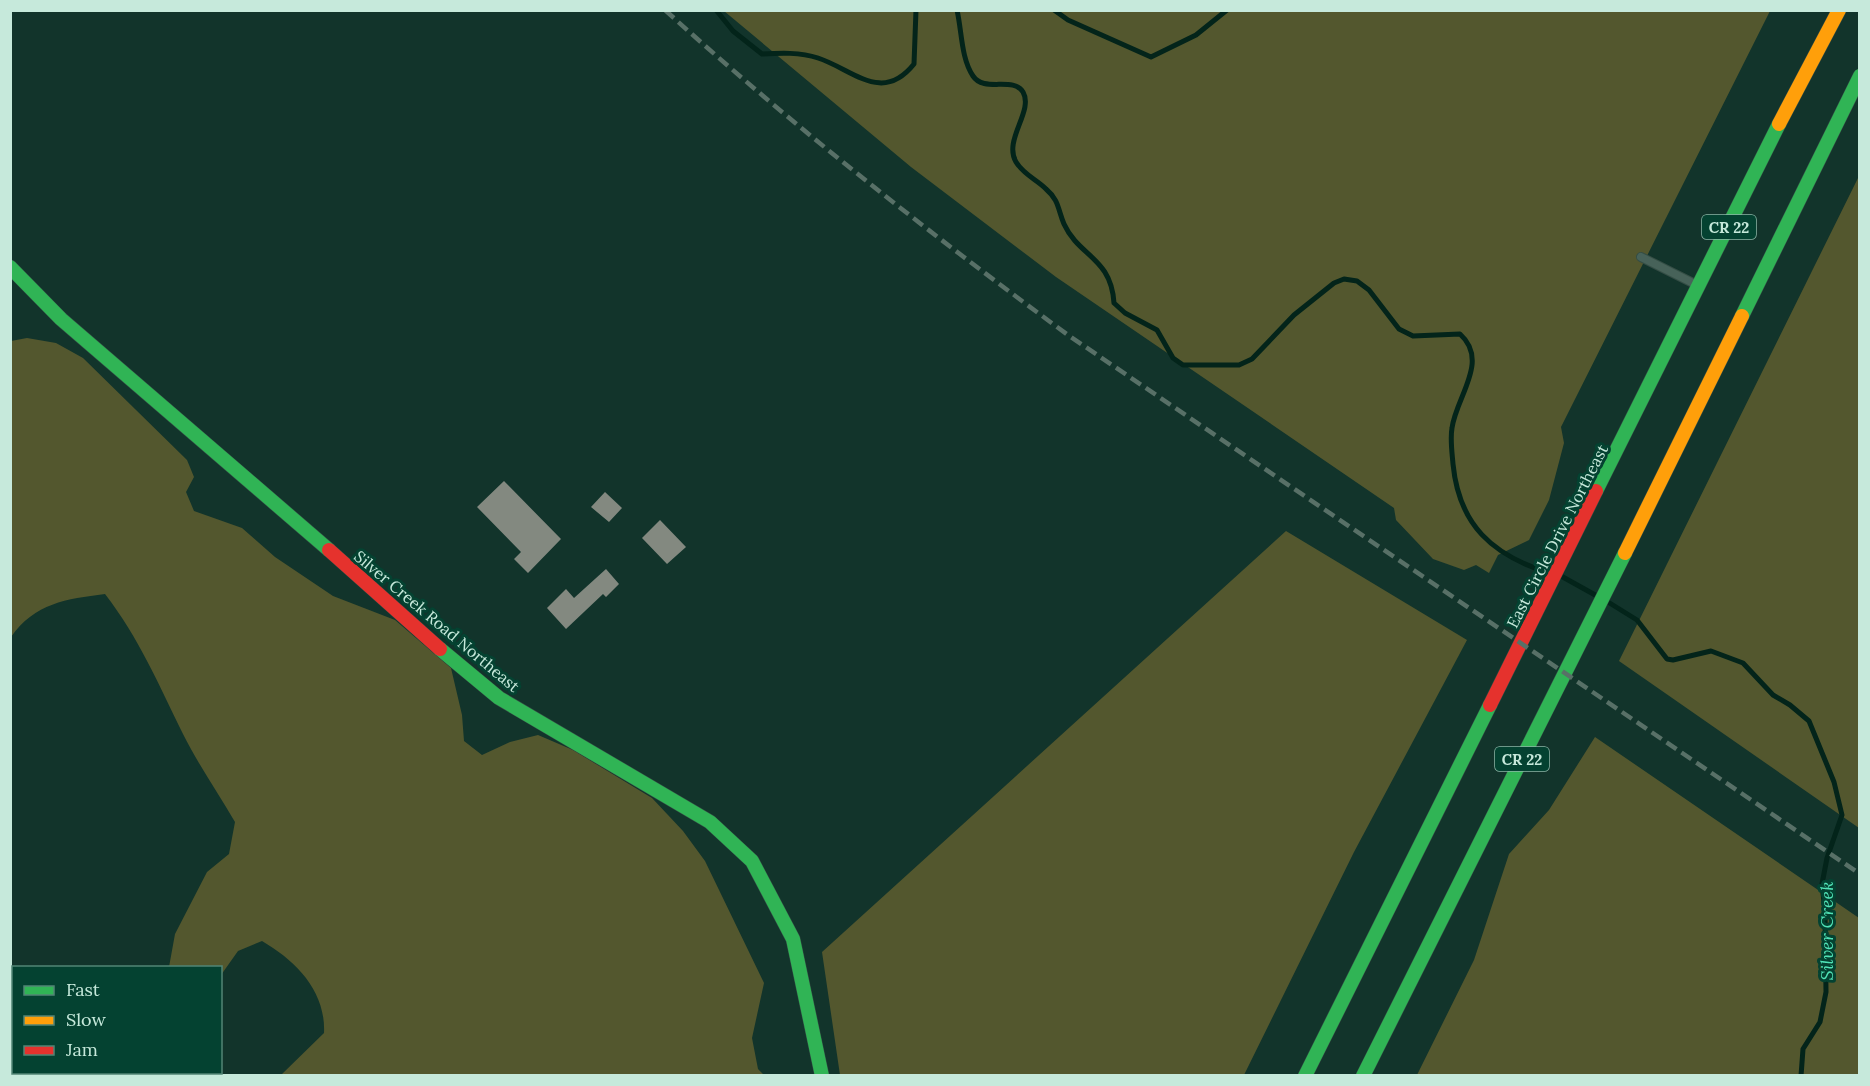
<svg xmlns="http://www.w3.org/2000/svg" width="1870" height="1086" font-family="Lora,serif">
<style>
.green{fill:#53572e}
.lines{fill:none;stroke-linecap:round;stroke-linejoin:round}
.stream{stroke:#03241a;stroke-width:5}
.building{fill:#838980}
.lane-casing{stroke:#344d45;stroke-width:10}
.street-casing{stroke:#344d45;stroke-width:18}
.fast-casing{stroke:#344d45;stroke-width:15}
.slow-casing{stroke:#344d45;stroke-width:15}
.jam-casing{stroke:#344d45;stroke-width:15}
.path{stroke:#4a625b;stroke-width:3;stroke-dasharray:4.5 3;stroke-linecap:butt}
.lane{stroke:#476259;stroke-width:8}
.street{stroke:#476259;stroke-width:16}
.fast{stroke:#30b455;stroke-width:14}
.slow{stroke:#ff9f0a;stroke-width:14}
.jam{stroke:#e5322d;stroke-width:14}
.rail{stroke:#587067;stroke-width:4.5;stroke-dasharray:12 6;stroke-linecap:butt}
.labels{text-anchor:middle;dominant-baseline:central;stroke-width:6;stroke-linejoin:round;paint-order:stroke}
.shield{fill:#044231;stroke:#8cb7a8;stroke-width:1.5}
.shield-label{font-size:15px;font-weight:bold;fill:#c6e9db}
.street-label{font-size:16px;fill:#c6e9db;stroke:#044231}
.water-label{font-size:18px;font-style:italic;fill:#50e2b6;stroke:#044231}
</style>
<rect width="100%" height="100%" fill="#12342b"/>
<!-- green -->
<path class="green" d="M724 11H1770L1561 427 1564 443 1549 500 1529 540 1498 555 1489 573 1476 565 1464 570 1433 559 1396 520 1394 508 1056 277 911 167Z
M1859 176 1860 828H1859L1619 661Z
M27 338 56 343 83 358 187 460 194 477 186 492 194 511 242 528 275 557 333 596 395 620 451 668 462 715 464 741 482 755 510 742 538 735 573 750 652 798 683 831 705 861 764 983 752 1038 758 1069 764 1075H281L324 1033C326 991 296 961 262 941L238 951 221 975 220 968 169 967 175 934 207 872 229 854 235 822C218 793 198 764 183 734 159 685 139 638 105 594 66 599 35 603 11 637V341Z
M1286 531 1467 640 1354 852 1244 1075H840L822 952Z
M1595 737 1859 918V1075H1417L1474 960 1509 854 1549 810Z"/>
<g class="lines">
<!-- stream -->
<path class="stream" d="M716 10 733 31 762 54C780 53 800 52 818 58 854 70 882 104 914 64L916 10
M957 10C962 32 961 58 973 76 984 93 1013 76 1023 92 1034 111 1003 140 1016 162 1024 175 1036 179 1046 189 1059 200 1058 210 1064 224 1079 257 1111 257 1114 303L1125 313 1157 330 1173 358 1183 365H1239L1252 359 1294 315 1334 283 1344 279 1357 281 1369 290 1399 329 1413 336 1460 334C1490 361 1456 397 1452 428 1450 439 1452 452 1453 464 1459 525 1492 555 1549 573
M1054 10 1068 20 1151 57 1196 35 1227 10
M1561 576 1597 596
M1608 602 1637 620 1667 659 1673 660 1711 651 1743 663 1773 695 1790 705 1809 721 1834 782 1842 815 1827 858 1822 884 1825 911 1826 992 1820 1022 1803 1049 1801 1076"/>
</g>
<!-- building -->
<path class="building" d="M504 481 561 539 528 573 514 559 521 552 477 507Z
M605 492 622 508 609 522 591 507Z
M660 520 686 547 667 564 642 538Z
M606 569 619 584 606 597 603 594 566 629 547 608 566 589 574 598Z"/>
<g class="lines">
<defs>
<path id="lane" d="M1641 257 1697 285"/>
<path id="street" d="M10 1056 14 1050"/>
<path id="fast" d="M10 267 61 319 329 550
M1742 316 1860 76
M1596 491 1779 124
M440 649 499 698 710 822 752 861 793 939 822 1076
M1305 1076 1490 705
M1363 1076 1625 553"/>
<path id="slow" d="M1779 124 1839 10
M1625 553 1742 316"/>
<path id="jam" d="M329 550 440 649
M1490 705 1596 491"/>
</defs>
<!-- lane casing -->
<use href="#lane" class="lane-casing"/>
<!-- street casing -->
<use href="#street" class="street-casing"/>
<!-- fast casing -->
<use href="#fast" class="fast-casing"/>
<!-- slow casing -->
<use href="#slow" class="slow-casing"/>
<!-- jam casing -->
<use href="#jam" class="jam-casing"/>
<!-- path -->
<path class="path" d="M10 1017 14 1012
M28 1076 30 1072"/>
<!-- lane -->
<use href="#lane" class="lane"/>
<!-- street -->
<use href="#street" class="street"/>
<!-- fast -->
<use href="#fast" class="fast"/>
<!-- slow -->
<use href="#slow" class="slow"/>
<!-- jam -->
<use href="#jam" class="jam"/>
<!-- rail -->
<path class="rail" d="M665 10C793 126 929 233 1068 335L1860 874"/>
</g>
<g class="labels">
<!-- shield labels -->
<g class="shield">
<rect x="1702" y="215" width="54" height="24" rx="4.5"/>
<rect x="1495" y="747" width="54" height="24" rx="4.5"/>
</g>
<g class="shield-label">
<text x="1729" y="227">CR 22</text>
<text x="1522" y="759">CR 22</text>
</g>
<!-- street labels -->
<g class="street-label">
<text transform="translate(1557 536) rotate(-63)">East Circle Drive Northeast</text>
<text transform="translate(437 621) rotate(40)">Silver Creek Road Northeast</text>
</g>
<!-- water labels -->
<g class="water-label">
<text transform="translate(1826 931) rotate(-90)">Silver Creek</text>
</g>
</g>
<!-- border -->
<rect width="1870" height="1086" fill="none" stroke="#c6e9db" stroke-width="24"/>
<!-- legend -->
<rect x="12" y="966" width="210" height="108" fill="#044231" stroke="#528575" stroke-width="1.5"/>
<rect x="24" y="986" width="30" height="9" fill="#30b455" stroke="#528575" stroke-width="1.5"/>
<text x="66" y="996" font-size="18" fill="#c6e9db">Fast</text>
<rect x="24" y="1016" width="30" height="9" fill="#ff9f0a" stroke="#528575" stroke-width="1.5"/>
<text x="66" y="1026" font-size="18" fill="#c6e9db">Slow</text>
<rect x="24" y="1046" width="30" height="9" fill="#e5322d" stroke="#528575" stroke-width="1.5"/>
<text x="66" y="1056" font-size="18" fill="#c6e9db">Jam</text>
</svg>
